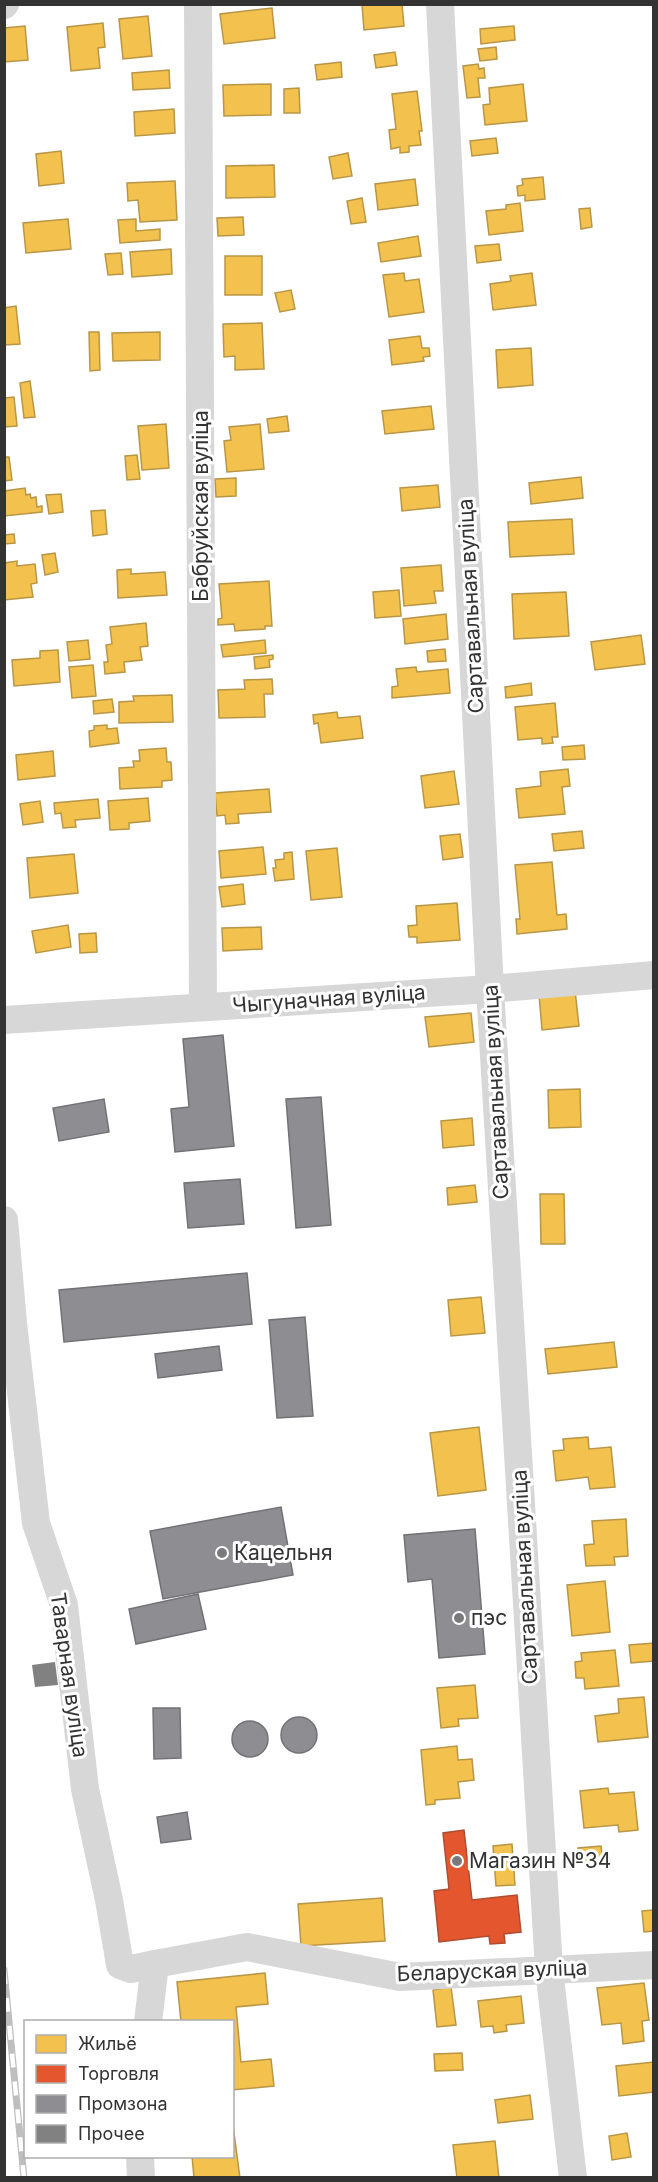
<svg xmlns="http://www.w3.org/2000/svg" width="658" height="2182" viewBox="0 0 658 2182" font-family="Inter,sans-serif">
<style>
.homes{fill:#f2c14e;stroke:#b99646;stroke-width:1.5}
.shops{fill:#e4572e;stroke:#af4c30;stroke-width:1.5}
.industry{fill:#8d8d92;stroke:#727276;stroke-width:1.5}
.building{fill:#818181}
.lines{fill:none;stroke-linecap:round;stroke-linejoin:round}
.street{stroke:#d7d7d7;stroke-width:28}
.rail-casing{stroke:#bebebe;stroke-width:7}
.rail{stroke:#fff;stroke-width:4.5;stroke-dasharray:14;stroke-linecap:butt}
.poi-dot{fill:#7a7a7a;stroke:#fff;stroke-width:2}
.labels{text-anchor:middle;stroke-width:6;stroke-linejoin:round;paint-order:stroke}
.street-label{font-size:21px;fill:#333;stroke:#fff}
.poi-label{font-size:21px;fill:#333;stroke:#fff;text-anchor:start}
</style>
<rect width="100%" height="100%" fill="#fff"/>
<g class="homes">
<polygon points="362,4 402,4 404,26 364,30"/>
<polygon points="272,8 275,38 224,44 220,14"/>
<polygon points="148,16 152,56 123,59 119,19"/>
<polygon points="103,23 105,47 98,48 100,68 71,71 67,27"/>
<polygon points="25,26 28,60 4,62 4,28"/>
<polygon points="514,26 515,40 481,44 480,29"/>
<polygon points="496,47 497,59 480,61 478,49"/>
<polygon points="395,52 397,65 376,68 374,55"/>
<polygon points="341,62 342,77 317,80 315,65"/>
<polygon points="478,64 479,69 484,68 485,78 478,78 480,97 467,98 463,66"/>
<polygon points="169,70 170,88 133,90 132,73"/>
<polygon points="271,84 271,115 224,116 223,85"/>
<polygon points="523,84 527,121 485,125 483,105 490,104 489,88"/>
<polygon points="299,88 300,113 284,113 284,89"/>
<polygon points="417,91 422,131 419,131 421,145 409,146 409,152 400,153 400,147 391,149 389,130 396,129 392,94"/>
<polygon points="174,109 175,133 135,136 134,112"/>
<polygon points="496,138 498,153 472,156 470,141"/>
<polygon points="61,151 64,183 39,186 36,154"/>
<polygon points="348,153 352,176 333,179 329,157"/>
<polygon points="274,165 275,197 226,198 226,166"/>
<polygon points="543,177 545,199 525,201 525,195 518,196 517,186 523,185 522,179"/>
<polygon points="415,179 418,205 378,210 375,184"/>
<polygon points="175,181 177,220 140,222 138,200 128,201 127,183"/>
<polygon points="362,198 366,222 351,224 347,201"/>
<polygon points="520,203 523,231 489,235 486,211 506,209 506,205"/>
<polygon points="590,208 592,227 581,229 579,209"/>
<polygon points="243,217 244,235 218,236 217,218"/>
<polygon points="68,219 71,249 26,253 23,223"/>
<polygon points="136,219 136,231 160,229 160,240 120,243 118,220"/>
<polygon points="418,236 421,256 381,262 378,243"/>
<polygon points="499,244 501,260 477,263 475,246"/>
<polygon points="171,249 172,274 132,277 130,252"/>
<polygon points="121,253 123,274 108,275 105,254"/>
<rect x="225" y="256" width="37" height="39"/>
<polygon points="404,273 405,281 419,279 424,312 389,317 383,275"/>
<polygon points="532,273 536,305 493,310 490,284 511,281 510,276"/>
<polygon points="291,290 295,309 280,312 275,293"/>
<polygon points="16,306 20,344 5,345 4,308"/>
<polygon points="262,323 264,369 235,370 235,356 224,357 223,324"/>
<polygon points="89,332 99,332 100,370 90,371"/>
<polygon points="160,332 160,360 113,361 112,333"/>
<polygon points="420,336 422,348 429,348 430,356 423,357 424,361 392,365 389,340"/>
<polygon points="531,348 533,385 498,388 496,350"/>
<polygon points="30,381 35,417 24,418 20,383"/>
<polygon points="14,397 17,426 4,427 4,398"/>
<polygon points="431,406 434,429 385,434 382,411"/>
<polygon points="287,416 289,431 269,433 267,419"/>
<polygon points="166,424 169,468 142,470 138,426"/>
<polygon points="260,424 264,469 227,472 224,441 231,440 229,427"/>
<polygon points="137,455 140,479 127,480 125,456"/>
<polygon points="4,457 9,457 12,480 4,481"/>
<polygon points="581,477 583,498 531,504 529,483"/>
<polygon points="236,478 236,496 216,497 215,479"/>
<polygon points="438,485 440,507 402,511 400,488"/>
<polygon points="25,488 26,495 30,494 31,498 36,497 37,507 42,506 42,512 4,516 4,491"/>
<polygon points="61,494 63,512 49,514 46,495"/>
<polygon points="105,510 107,534 93,536 91,511"/>
<polygon points="572,519 574,554 510,557 508,522"/>
<polygon points="14,534 15,543 4,544 4,535"/>
<polygon points="55,553 58,572 45,575 42,555"/>
<polygon points="17,561 17,566 35,564 37,583 31,584 33,597 4,600 4,563"/>
<polygon points="441,565 443,591 434,591 436,603 404,606 401,568"/>
<polygon points="131,569 131,574 165,572 167,595 118,598 117,570"/>
<polygon points="269,581 272,626 265,626 265,629 235,631 234,624 218,625 218,619 222,618 219,584"/>
<polygon points="399,590 401,616 375,618 373,592"/>
<polygon points="566,592 569,636 514,639 512,594"/>
<polygon points="446,614 448,639 405,644 403,619"/>
<polygon points="146,623 148,646 140,647 142,660 124,662 125,672 105,674 104,662 108,662 106,645 112,644 110,627"/>
<polygon points="641,635 645,664 595,670 591,642"/>
<polygon points="88,640 90,659 69,661 67,642"/>
<polygon points="265,640 266,653 223,657 221,645"/>
<polygon points="445,649 446,661 428,662 427,651"/>
<polygon points="58,650 60,682 14,686 12,660 40,658 40,651"/>
<polygon points="273,655 273,659 269,660 270,667 255,669 254,657"/>
<polygon points="93,665 96,696 72,698 69,667"/>
<polygon points="416,667 417,672 448,669 450,693 392,698 392,687 398,686 396,669"/>
<polygon points="272,679 273,694 264,694 265,717 219,718 218,690 245,689 244,680"/>
<polygon points="531,683 532,695 506,698 505,687"/>
<polygon points="172,695 173,722 119,723 119,702 134,701 133,696"/>
<polygon points="112,699 114,712 94,714 93,701"/>
<polygon points="555,703 558,737 552,737 553,743 542,744 542,738 518,740 515,707"/>
<polygon points="337,712 338,718 360,716 363,738 321,743 318,723 314,724 313,715"/>
<polygon points="107,725 107,729 117,728 119,743 90,747 89,731 94,730 94,726"/>
<polygon points="584,745 585,759 563,760 562,747"/>
<polygon points="166,748 167,762 171,762 172,780 162,781 162,787 120,789 119,768 134,767 133,761 140,761 139,750"/>
<polygon points="53,751 55,776 18,780 16,755"/>
<polygon points="568,769 570,786 562,787 565,814 519,818 516,789 541,786 540,772"/>
<polygon points="454,771 459,804 425,808 421,776"/>
<polygon points="269,789 271,812 238,814 239,823 226,824 225,815 217,816 215,793"/>
<polygon points="148,798 150,821 129,823 129,829 110,830 108,801"/>
<polygon points="98,799 100,818 75,820 76,827 63,828 61,813 55,814 54,803"/>
<polygon points="40,801 43,822 23,825 20,804"/>
<polygon points="582,831 584,848 554,851 552,834"/>
<polygon points="460,834 463,857 443,860 440,836"/>
<polygon points="263,847 266,874 221,878 219,851"/>
<polygon points="337,848 342,897 311,900 306,851"/>
<polygon points="292,852 294,879 275,881 273,868 276,868 275,860 284,859 284,853"/>
<polygon points="74,854 78,893 30,898 27,858"/>
<polygon points="552,862 557,915 566,914 567,929 517,934 516,919 520,919 515,865"/>
<polygon points="243,884 245,904 222,907 219,887"/>
<polygon points="457,903 460,940 417,943 417,937 409,937 408,926 417,925 416,906"/>
<polygon points="68,925 71,947 36,953 32,931"/>
<polygon points="261,927 262,949 223,951 222,928"/>
<polygon points="96,933 97,952 80,953 79,934"/>
<polygon points="575,990 579,1026 542,1030 539,994"/>
<polygon points="471,1013 474,1042 429,1047 425,1017"/>
<polygon points="580,1089 581,1127 549,1128 548,1090"/>
<polygon points="472,1118 474,1145 443,1148 441,1121"/>
<polygon points="475,1185 477,1202 448,1205 447,1188"/>
<polygon points="540,1194 564,1194 565,1244 541,1244"/>
<polygon points="481,1297 485,1333 451,1336 448,1300"/>
<polygon points="614,1342 617,1367 548,1374 545,1349"/>
<polygon points="479,1427 486,1490 438,1496 430,1433"/>
<polygon points="588,1437 589,1449 611,1447 615,1487 590,1489 588,1477 556,1481 553,1451 564,1450 563,1439"/>
<polygon points="626,1519 628,1556 614,1557 615,1565 586,1566 584,1545 594,1544 592,1521"/>
<polygon points="605,1581 610,1632 572,1636 567,1585"/>
<polygon points="654,1643 654,1661 631,1663 629,1645"/>
<polygon points="615,1650 619,1686 585,1689 584,1678 576,1678 575,1662 582,1661 581,1653"/>
<polygon points="475,1685 478,1718 458,1719 459,1726 441,1728 437,1688"/>
<polygon points="644,1697 648,1737 598,1742 595,1716 619,1713 618,1699"/>
<polygon points="457,1746 458,1760 472,1759 474,1780 458,1782 460,1798 435,1800 435,1804 426,1805 421,1750"/>
<polygon points="608,1788 609,1794 634,1792 638,1830 619,1832 618,1825 584,1828 580,1791"/>
<polygon points="512,1844 515,1885 496,1886 493,1846"/>
<polygon points="601,1846 603,1863 579,1865 578,1848"/>
<polygon points="382,1898 385,1941 301,1946 298,1904"/>
<polygon points="654,1910 654,1931 644,1932 642,1911"/>
<polygon points="265,1973 268,2004 236,2007 241,2062 271,2059 274,2086 232,2090 232,2022 181,2022 177,1982"/>
<polygon points="644,1983 649,2020 642,2021 644,2041 623,2044 621,2023 602,2025 597,1988"/>
<polygon points="451,1987 456,2025 437,2027 433,1990"/>
<polygon points="521,1996 524,2023 506,2025 507,2031 494,2033 493,2026 481,2027 478,2001"/>
<polygon points="462,2053 463,2070 435,2071 434,2054"/>
<polygon points="654,2062 654,2092 619,2096 616,2066"/>
<polygon points="530,2095 533,2119 498,2123 495,2100"/>
<polygon points="232,2118 240,2178 194,2178 192,2156 232,2156"/>
<polygon points="627,2133 631,2157 612,2160 609,2136"/>
<polygon points="495,2141 499,2178 457,2178 453,2145"/>
</g>
<polygon class="shops" points="464,1830 472,1900 517,1895 521,1932 504,1934 505,1943 490,1944 489,1936 439,1942 434,1891 449,1889 443,1833"/>
<g class="industry">
<polygon points="223,1035 234,1146 175,1152 171,1109 189,1107 183,1039"/>
<polygon points="321,1097 331,1225 296,1228 286,1099"/>
<polygon points="104,1099 109,1132 59,1141 53,1108"/>
<polygon points="240,1179 244,1224 188,1228 184,1183"/>
<polygon points="247,1273 252,1324 64,1342 59,1290"/>
<polygon points="305,1317 313,1416 277,1418 269,1320"/>
<polygon points="219,1346 222,1370 158,1378 155,1354"/>
<polygon points="281,1507 293,1575 163,1599 150,1531"/>
<polygon points="475,1529 485,1654 439,1658 432,1579 408,1582 404,1535"/>
<polygon points="198,1594 206,1629 136,1644 129,1609"/>
<polygon points="153,1708 180,1708 181,1758 154,1759"/>
<circle cx="299" cy="1735" r="18"/>
<circle cx="250" cy="1739" r="18"/>
<polygon points="187,1812 191,1839 161,1843 157,1817"/>
</g>
<polygon class="building" points="55,1662 58,1685 35,1687 32,1665"/>
<g class="lines">
<g class="street">
<polyline points="198,4 203,1007"/>
<polyline points="440,4 490,989 549,1969 573,2178"/>
<polyline points="4,5 5,4"/>
<polyline points="4,1020 490,989 654,975"/>
<polyline points="4,1220 13,1323 36,1523 64,1605 85,1789 109,1900 120,1965 131,1969 155,1964 148,2022"/>
<polyline points="155,1964 247,1947 400,1977 654,1965"/>
<polyline points="140,2156 141,2178"/>
</g>
<defs>
<polyline id="rail" points="4,1970 24,2178"/>
</defs>
<use href="#rail" class="rail-casing"/>
<use href="#rail" class="rail"/>
</g>
<g class="poi-dot">
<circle cx="222" cy="1553" r="6"/>
<circle cx="459" cy="1618" r="6"/>
<circle cx="457" cy="1861" r="6"/>
</g>
<g class="labels">
<g class="street-label">
<text transform="translate(201 506) rotate(-90)" y="7">Бабруйская вуліца</text>
<text transform="translate(471 606) rotate(-93)" y="7">Сартавальная вуліца</text>
<text transform="translate(329 999) rotate(-4)" y="7">Чыгуначная вуліца</text>
<text transform="translate(496 1092) rotate(-93)" y="7">Сартавальная вуліца</text>
<text transform="translate(525 1577) rotate(-93)" y="7">Сартавальная вуліца</text>
<text transform="translate(69 1675) rotate(82)" y="7">Таварная вуліца</text>
<text transform="translate(492 1971) rotate(-2)" y="7">Беларуская вуліца</text>
</g>
<g class="poi-label">
<text x="234" y="1560">Кацельня</text>
<text x="471" y="1625">пэс</text>
<text x="469" y="1868">Магазин №34</text>
</g>
</g>
<rect width="658" height="2182" fill="none" stroke="#333333" stroke-width="12"/>
<rect x="24" y="2020" width="210" height="138" fill="#ffffff" stroke="#adadad" stroke-width="1.5"/>
<rect x="36" y="2035" width="30" height="18" fill="#f2c14e" stroke="#adadad" stroke-width="1.5"/>
<text x="78" y="2050" font-size="18" fill="#333333">Жильё</text>
<rect x="36" y="2065" width="30" height="18" fill="#e4572e" stroke="#adadad" stroke-width="1.5"/>
<text x="78" y="2080" font-size="18" fill="#333333">Торговля</text>
<rect x="36" y="2095" width="30" height="18" fill="#8d8d92" stroke="#adadad" stroke-width="1.5"/>
<text x="78" y="2110" font-size="18" fill="#333333">Промзона</text>
<rect x="36" y="2125" width="30" height="18" fill="#818181" stroke="#adadad" stroke-width="1.5"/>
<text x="78" y="2140" font-size="18" fill="#333333">Прочее</text>
</svg>
